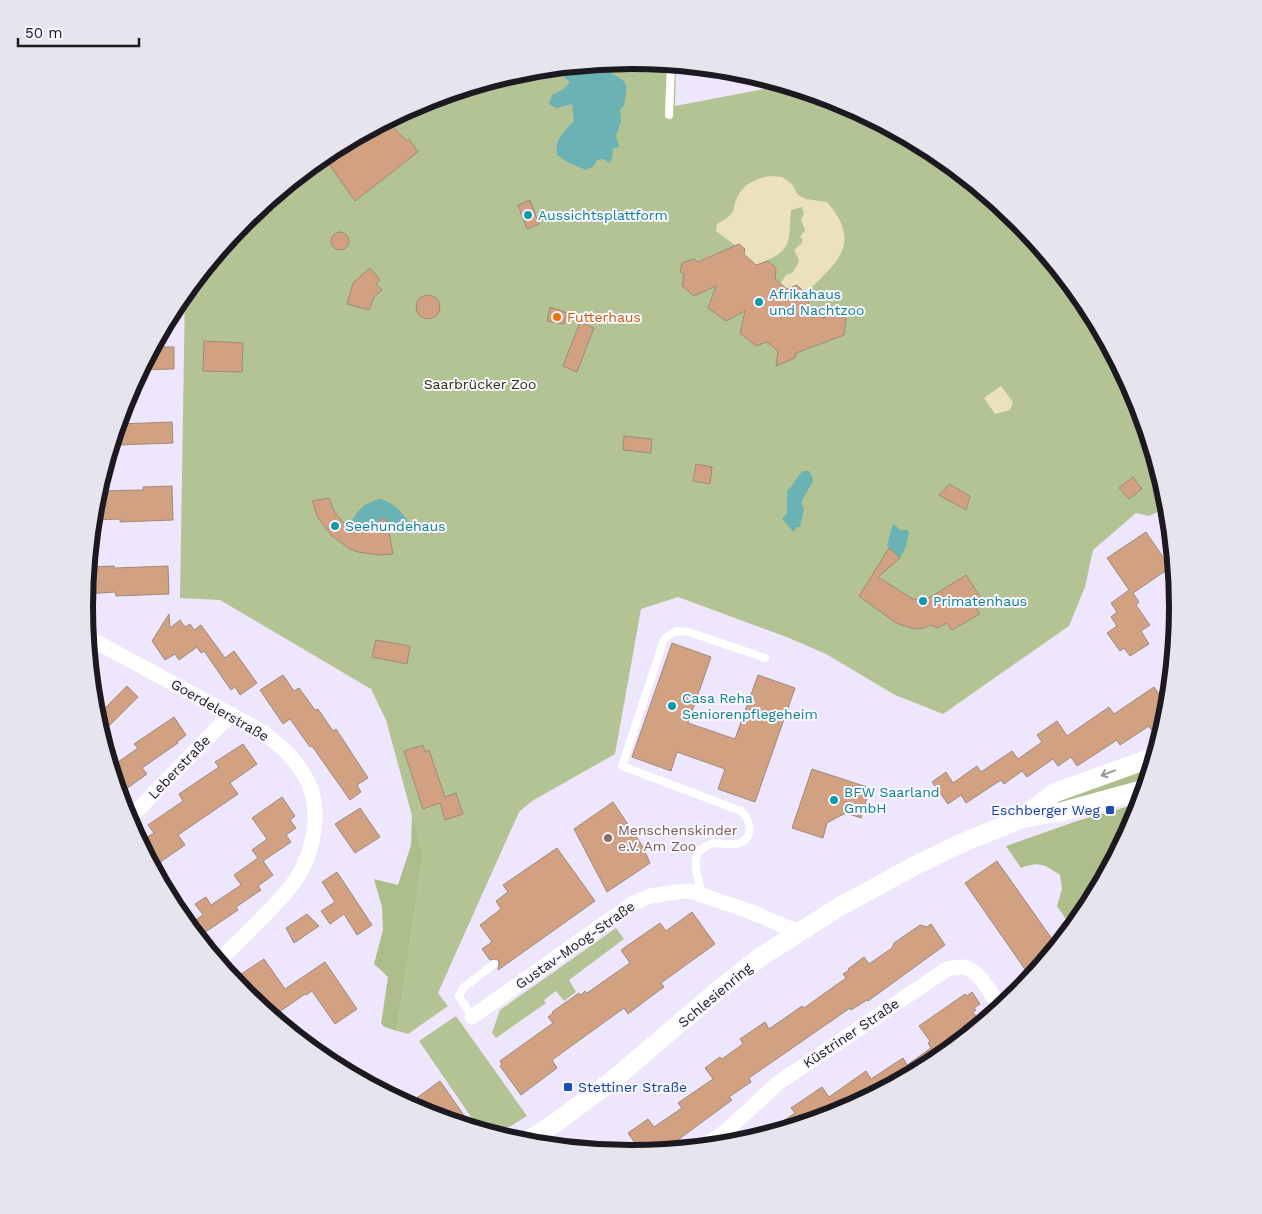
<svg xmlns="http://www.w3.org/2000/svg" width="1262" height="1214" viewBox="0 0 1262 1214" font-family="'Work Sans',sans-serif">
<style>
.green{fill:#b3c394}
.forest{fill:#adbe8b}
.sand{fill:#ebe1bc}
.water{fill:#6bb2b5}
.building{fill:#d1a182;stroke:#9e8a7d}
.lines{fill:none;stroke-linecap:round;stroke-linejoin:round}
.service{stroke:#fff;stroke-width:8}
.minor{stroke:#fff;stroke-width:15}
.tertiary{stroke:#fff;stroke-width:19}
.oneway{stroke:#99989b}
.culture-dot{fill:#0f9aa8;stroke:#f9f6ff;stroke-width:2}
.food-dot{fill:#e8710a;stroke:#f9f6ff;stroke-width:2}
.transit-dot{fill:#1a4fb4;stroke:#f9f6ff;stroke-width:2}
.education-dot{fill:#8d6e63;stroke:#f9f6ff;stroke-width:2}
.labels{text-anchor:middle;stroke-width:4;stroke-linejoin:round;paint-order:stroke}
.culture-label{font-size:14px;fill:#0d838f;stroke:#f9f6ff;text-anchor:start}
.food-label{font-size:14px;fill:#c56008;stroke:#f9f6ff;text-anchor:start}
.park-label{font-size:14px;fill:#29330d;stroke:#f9f6ff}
.street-label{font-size:14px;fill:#1c1921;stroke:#f9f6ff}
.transit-label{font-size:14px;fill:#164399;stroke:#f9f6ff;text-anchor:end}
.education-label{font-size:14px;fill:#785e54;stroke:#f9f6ff;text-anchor:start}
.rim{fill:none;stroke:#1c1921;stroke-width:6}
</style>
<rect width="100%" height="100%" fill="#eee6fc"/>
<g class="green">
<polygon points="631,60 676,64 675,106 785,85 841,102 935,152 1018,220 1086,303 1136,398 1168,507 1149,516 1136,513 1093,550 1085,587 1069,626 943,714 895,695 826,654 789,638 678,597 641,609 615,754 532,801 519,812 438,993 448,1006 408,1034 397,1031 423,856 386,720 371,689 220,600 180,598 185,292 244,220 327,152 422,102 525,70"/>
<polygon points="616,928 624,939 569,980 576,992 564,1001 556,991 544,1000 546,1003 496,1038 492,1033 500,1010"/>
<polygon points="456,1016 527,1116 511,1126 492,1134 480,1130 419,1041"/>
</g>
<g class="forest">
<polygon points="1151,766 1147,780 1058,804 1057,800"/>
<path d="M1140,803l-4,14 -50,94 -14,17 -15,-22 5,-17 -2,-14c-16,-11 -21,-14 -39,-7l-15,-22 71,-25z"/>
<polygon points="412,814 423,856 397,1031 385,1027 381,1024 388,977 374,964 383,930 382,907 374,879 398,885 411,845"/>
</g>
<g class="sand">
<path d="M772,176l10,1 10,7 6,11 8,4 21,3c36,42 10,60 -21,91l-9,-8 -10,4 -7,-5 6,-9 6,-2 6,-9 1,-4 -5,-10 7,-6 2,-4 -3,-3 5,-7 -4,-10 3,-6 -2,-7 -11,3c-3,37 2,40 -35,55l-12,-11 1,-5 -6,-4 -3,1 -20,-15 1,-7c5,-3 13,-7 16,-13 1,-2 1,-5 2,-8 6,-18 19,-25 37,-27z"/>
<polygon points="1001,386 1013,402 1010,410 995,414 984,398"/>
</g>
<g class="water">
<path d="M587,65c10,3 35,9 39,20 1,6 -1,15 -2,21l-4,3 1,12 -5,15 3,11 -6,1 -1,11 -3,4 -5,-4 -7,1 -3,6 -8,4 -17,-7 -12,-8c-3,-16 7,-23 17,-34l-2,-17 -16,4 -7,-4 3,-9 12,-6 6,-7 -12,-10 11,-6z"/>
<path d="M803,471h6l4,8 -1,4 -11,19 3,7 -4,18h-4l-2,5 -12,-13 5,-6v-22c7,-6 9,-14 16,-20z"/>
<path d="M379,499c14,3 21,11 29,22l-16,8 -15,-5 -9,6h-8l-2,3 -9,-7c8,-15 13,-22 30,-27z"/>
<polygon points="893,523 900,530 907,530 909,533 906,546 900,558 887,546"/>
</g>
<g class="building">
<polygon points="386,120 407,141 409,139 418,152 355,201 329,164 363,133"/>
<polygon points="530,200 539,224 527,229 518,205"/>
<circle cx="340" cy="241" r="9"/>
<polygon points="739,244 745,249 744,254 756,265 768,261 776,268 775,279 787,289 797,285 809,297 808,307 823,318 838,313 846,319 844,335 796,353 795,358 776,366 778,351 767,342 756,346 740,333 745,311 726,321 708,308 716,286 694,296 682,286 684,274 680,272 682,263 694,259 698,262"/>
<polygon points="370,268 380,280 376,284 382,290 374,297 369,310 347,304 353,283"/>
<circle cx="428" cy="307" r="12"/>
<polygon points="550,307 567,313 564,324 547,321"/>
<polygon points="580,322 594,328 577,372 563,366"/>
<polygon points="204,341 243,343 242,372 203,371"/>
<polygon points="154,344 164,344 164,347 174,347 174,369 140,370"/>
<polygon points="172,422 173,443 117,445 117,441 112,441 118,424"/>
<polygon points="624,436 652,439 651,453 623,450"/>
<polygon points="696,464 712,467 710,484 693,481"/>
<polygon points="1133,477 1142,489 1129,499 1119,488"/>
<polygon points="949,484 970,496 966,510 939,495"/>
<polygon points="172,486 173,520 120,522 120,519 93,520 95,500 97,491 143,490 143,487"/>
<polygon points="329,498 334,511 346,526 354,530 368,530 385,517 388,532 389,531 393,554 379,555 358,552 350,549 332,536 318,518 312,501"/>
<polygon points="1146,532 1163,557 1172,551 1174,565 1133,593 1139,602 1136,605 1150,625 1141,631 1149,644 1130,656 1124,648 1120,651 1107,633 1117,626 1111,617 1117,612 1111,603 1129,590 1107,558"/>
<polygon points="889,548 900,558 878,577 913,599 927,599 966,575 984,603 976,607 980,614 952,630 947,623 938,628 930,625 924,628 914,629 896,623 859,596"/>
<polygon points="114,566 115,568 168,566 169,594 116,596 115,592 85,594 88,567"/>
<polygon points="169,614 170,628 180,620 185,627 190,624 194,630 201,625 225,658 234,651 257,683 240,695 235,687 231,690 204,651 201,653 197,647 179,660 175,654 165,660 152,641"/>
<polygon points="376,640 410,646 407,664 372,657"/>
<polygon points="672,643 711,657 688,723 735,739 758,675 795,688 755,802 718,789 725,769 677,752 671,771 632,757"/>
<polygon points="283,675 294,691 299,688 315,710 318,709 333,731 336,729 368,778 357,785 361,792 350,800 312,746 310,747 290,719 283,724 260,690"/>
<polygon points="127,686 138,697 101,734 96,717"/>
<polygon points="1154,687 1168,707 1165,723 1153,732 1149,726 1120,745 1117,740 1077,766 1071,757 1058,766 1053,759 1027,777 1022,771 1004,784 1001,780 966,803 961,795 948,804 932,782 946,772 953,783 977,766 981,772 1012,751 1018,759 1042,742 1037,735 1057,721 1067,736 1109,707 1114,714"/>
<polygon points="174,717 186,735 177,742 178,743 142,768 147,774 119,794 111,767 138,748 134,744"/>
<polygon points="243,744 257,764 230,783 238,794 178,835 185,845 159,863 153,853 147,857 139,842 154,833 148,825 183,801 179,794 219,767 215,762"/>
<polygon points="423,745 425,752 429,750 445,797 456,793 463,814 445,820 440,803 423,809 404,751"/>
<polygon points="812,769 870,788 861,818 846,813 836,818 827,823 823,838 792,828"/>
<polygon points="282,797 295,816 290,820 296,828 286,835 291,842 263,861 273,875 258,886 261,890 236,907 238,910 198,937 188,925 203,915 195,904 206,897 211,905 241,885 234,875 258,858 252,850 267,839 252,818"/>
<polygon points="613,802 643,847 650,863 607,892 574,829"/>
<polygon points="360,808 380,837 355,853 335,824"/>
<polygon points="557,848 595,901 498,970 499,961 496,959 490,960 482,949 492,942 480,925 501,909 496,901 508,892 503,885"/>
<polygon points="997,861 1057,946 1031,978 965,883"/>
<polygon points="337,872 372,925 357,935 344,914 330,924 321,911 335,902 322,882"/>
<polygon points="692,912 715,944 661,983 664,987 653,995 628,1014 624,1008 552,1060 557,1068 521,1095 500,1066 502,1064 500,1061 553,1023 548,1017 553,1013 552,1012 579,993 581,995 585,991 587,993 630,963 621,950 660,923 666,931"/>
<polygon points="307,914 319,926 294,943 286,928"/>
<polygon points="931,924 945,945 868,1001 867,1000 851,1010 850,1008 749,1078 751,1082 729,1097 732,1100 663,1151 642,1153 628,1133 648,1119 654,1127 682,1108 678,1103 713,1079 705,1068 720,1057 722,1059 743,1044 740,1039 765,1022 769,1029 802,1006 804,1008 846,978 843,974 849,970 848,969 864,957 869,964 892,948 894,943 920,925 927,927"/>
<polygon points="264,959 285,989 325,962 357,1009 335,1024 312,991 306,995 305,994 272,1017 241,974"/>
<polygon points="972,992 980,1004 974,1008 976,1010 973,1012 981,1024 935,1062 840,1112 768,1134 767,1132 795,1113 791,1108 822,1087 829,1097 866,1071 871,1079 903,1058 907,1065 931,1048 928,1043 930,1041 919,1026 965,994 967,996"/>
<polygon points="440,1081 472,1127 421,1112 407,1105"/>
</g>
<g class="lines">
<g class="service">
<polyline points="669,115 671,64"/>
<path d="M702,895c-2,-12 -10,-30 -4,-42 3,-4 11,-9 16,-10 6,0 13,2 19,1 21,-1 20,-22 8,-33l-119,-45 42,-127 12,-8 13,1 76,26"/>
<polyline points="472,1017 459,996 463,988 494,964"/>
</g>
<g class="minor">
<polyline points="1173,604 1177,601"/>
<path d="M87,637l176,95c15,12 30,24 40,41 23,36 10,87 -15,117 -22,26 -47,48 -70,72"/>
<polyline points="128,820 231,714"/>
<polyline points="472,1017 615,916 634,903 650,896 676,892 690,891 749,911 798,932"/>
<path d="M702,1147l23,-15 53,-49 169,-114c5,-1 11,-2 16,-2 17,2 29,29 37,41"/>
</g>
<g class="tertiary">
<polyline points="1025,818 1061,812 1145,789"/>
<polyline points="524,1143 554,1124 612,1081 722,987 762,956 839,907 918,864 962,843 1021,819 1054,793 1154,757"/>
</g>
</g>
<defs><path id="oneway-shaft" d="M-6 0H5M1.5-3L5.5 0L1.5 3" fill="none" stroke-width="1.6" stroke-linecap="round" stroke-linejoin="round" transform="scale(1.25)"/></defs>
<use class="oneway" href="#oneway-shaft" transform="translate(1108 773) rotate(159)"/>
<g class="culture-dot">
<circle cx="528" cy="215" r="5"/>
<circle cx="759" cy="302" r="5"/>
<circle cx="335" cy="526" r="5"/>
<circle cx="923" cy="601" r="5"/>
<circle cx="672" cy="706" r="5"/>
<circle cx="834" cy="800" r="5"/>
</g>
<circle class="food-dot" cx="557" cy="317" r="5"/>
<g class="transit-dot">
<rect x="1105" y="805" width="10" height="10" rx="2.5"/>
<rect x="563" y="1082" width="10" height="10" rx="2.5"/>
</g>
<circle class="education-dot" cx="608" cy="838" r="5"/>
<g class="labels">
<g class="culture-label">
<text x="538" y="220">Aussichtsplattform</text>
<text x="769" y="299">Afrikahaus<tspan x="769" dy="16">und Nachtzoo</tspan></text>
<text x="345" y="531">Seehundehaus</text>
<text x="933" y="606">Primatenhaus</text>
<text x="682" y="703">Casa Reha<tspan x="682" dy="16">Seniorenpflegeheim</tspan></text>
<text x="844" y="797">BFW Saarland<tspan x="844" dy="16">GmbH</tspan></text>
</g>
<g class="food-label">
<text x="567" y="322">Futterhaus</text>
</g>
<g class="park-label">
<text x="480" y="389">Saarbrücker Zoo</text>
</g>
<g class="street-label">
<text transform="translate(220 710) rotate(30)" y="5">Goerdelerstraße</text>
<text transform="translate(179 767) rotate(-46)" y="5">Leberstraße</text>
<text transform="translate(575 945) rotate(-35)" y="5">Gustav-Moog-Straße</text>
<text transform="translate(715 995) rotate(-40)" y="5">Schlesienring</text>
<text transform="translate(851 1033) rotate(-34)" y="5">Küstriner Straße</text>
</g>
<g class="transit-label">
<text x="1100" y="815">Eschberger Weg</text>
<text x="578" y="1092" text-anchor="start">Stettiner Straße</text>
</g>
<g class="education-label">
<text x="618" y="835">Menschenskinder<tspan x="618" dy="16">e.V. Am Zoo</tspan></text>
</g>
</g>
<path d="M0 0H1262V1214H0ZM93 607a538 538 0 1 1 1076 0a538 538 0 1 1-1076 0Z" fill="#e7e4ed" fill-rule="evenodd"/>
<path class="rim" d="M93 607a538 538 0 1 1 1076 0a538 538 0 1 1-1076 0Z"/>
<path d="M18 38v8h121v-8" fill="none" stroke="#1c1921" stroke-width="2.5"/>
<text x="25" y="38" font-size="15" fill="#1c1921" stroke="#f9f6ff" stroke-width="4" paint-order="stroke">50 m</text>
</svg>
